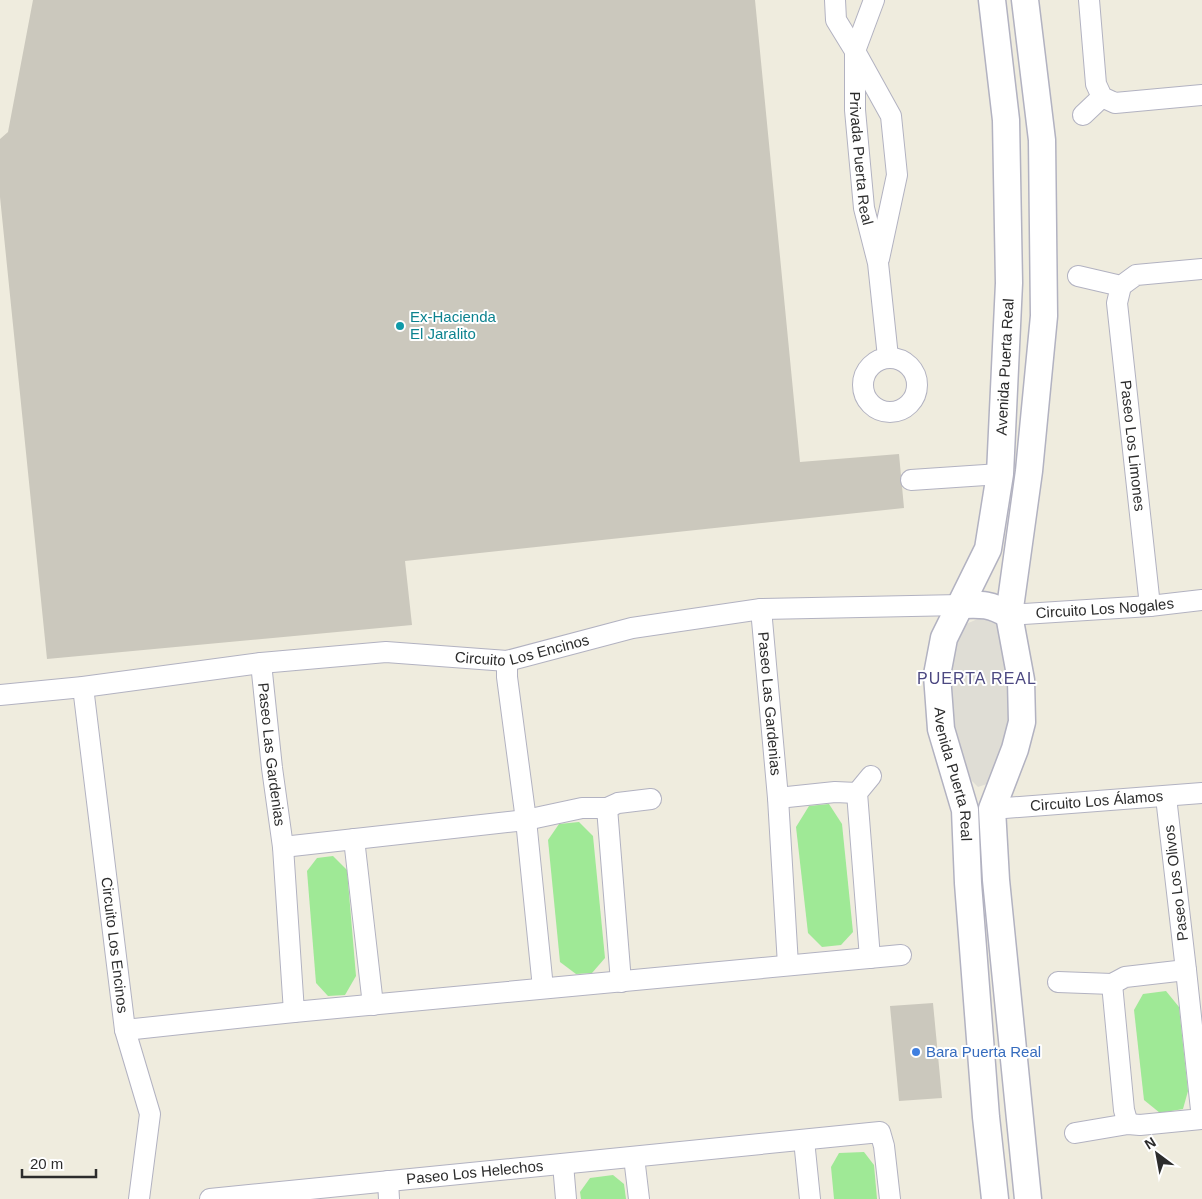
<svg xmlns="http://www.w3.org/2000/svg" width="1202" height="1199" viewBox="0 0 1202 1199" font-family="Arial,sans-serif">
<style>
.green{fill:#9fe996}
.plaza{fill:#dfddd5}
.building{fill:#cbc8bd}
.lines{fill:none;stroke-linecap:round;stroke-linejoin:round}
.minor-casing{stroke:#b2b2c1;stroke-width:22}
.tertiary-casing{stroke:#b2b2c1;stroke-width:29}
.minor{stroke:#fff;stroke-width:20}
.tertiary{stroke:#fff;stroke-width:26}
.culture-dot{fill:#0f9aa8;stroke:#fff;stroke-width:2}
.shop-dot{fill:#3f7fe0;stroke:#fff;stroke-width:2}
.labels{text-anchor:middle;stroke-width:4;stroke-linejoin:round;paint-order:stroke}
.street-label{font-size:15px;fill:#2c2c2c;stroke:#fff}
.culture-label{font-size:15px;fill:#0d838f;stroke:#fff;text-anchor:start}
.shop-label{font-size:15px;fill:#366cbe;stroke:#fff;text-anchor:start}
.neighbourhood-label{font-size:16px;letter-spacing:1px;fill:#4c4881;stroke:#fff}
</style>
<rect width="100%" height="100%" fill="#efecde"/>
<g class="green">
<polygon points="829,804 842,824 853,932 841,945 822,947 808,933 796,827 809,806"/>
<polygon points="579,822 593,836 605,958 592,973 576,974 560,962 548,840 559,824"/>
<polygon points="333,856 347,870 356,976 345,995 328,996 316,983 307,871 317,858"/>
<polygon points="1166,991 1179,1007 1188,1091 1183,1109 1160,1113 1144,1100 1134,1010 1143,994"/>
<polygon points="864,1152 874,1165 877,1199 834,1199 831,1167 839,1153"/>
<polygon points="613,1175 624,1184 626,1199 581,1199 580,1192 590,1178"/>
</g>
<polygon class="plaza" points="980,618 988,619 995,623 1000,629 1013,695 1004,748 987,784 978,787 970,779 962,766 955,744 949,676 956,639 961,629 966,624"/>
<g class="building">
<polygon points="33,0 755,0 800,462 899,454 904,508 405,561 412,625 47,659 0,197 0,139 8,132"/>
<polygon points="933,1003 942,1098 899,1101 890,1006"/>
</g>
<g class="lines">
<defs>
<g id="minor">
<path id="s1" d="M835,0l1,20 19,31v59l9,98 14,55 10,94"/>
<polyline points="874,0 855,51 891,116 897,175 879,259"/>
<polyline points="1089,0 1096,84 1102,97 1115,103 1202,95"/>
<polyline points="1083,115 1102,97"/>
<polyline points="1078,276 1121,286 1136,275 1202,269"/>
<path id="s2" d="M1121,286l-4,17 33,303"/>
<circle cx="890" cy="385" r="27"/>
<polyline points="911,480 1000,474"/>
<path id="s3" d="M761,609l17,189 10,167"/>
<path id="s4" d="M1009,615l141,-9 52,-6"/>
<polyline points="507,661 507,677 526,820 543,988"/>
<path id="s5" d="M261,663l11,105 11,79 11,165"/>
<path id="s6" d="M83,687l42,343 25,84 -11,85"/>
<path id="s7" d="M0,695l83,-8 178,-24 125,-11 121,9 125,-33 129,-19 200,-4"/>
<polyline points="778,798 835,792 857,793"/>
<polyline points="607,808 621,982"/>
<path id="s8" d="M992,809l210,-16"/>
<polyline points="354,839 373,1005"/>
<polyline points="283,847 526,820 582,808 607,808 618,803 651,799"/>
<polyline points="870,958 857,793 871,776"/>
<polyline points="1058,982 1112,984 1125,977 1186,970"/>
<polyline points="1112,984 1124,1110 1128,1124"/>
<polyline points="125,1030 294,1012 901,955"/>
<polyline points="1075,1133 1128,1124 1140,1125 1202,1119 1186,970 1166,797"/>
<polyline points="804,1140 810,1199"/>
<polyline points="634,1157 639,1199"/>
<polyline points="563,1164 566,1199"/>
<polyline points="388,1181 389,1199"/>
<path id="s9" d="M210,1199l670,-67 4,14 6,53"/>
</g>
<g id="tertiary">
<path id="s10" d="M992,0l14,120 3,163 -9,191 -12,75 -44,89 -7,37 4,54 24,81 3,73 18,234 9,82"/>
<polyline points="1025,0 1042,140 1044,316 1029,471 1009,615 1021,680 1022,722 1015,749 992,809 996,880 1028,1199"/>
<path d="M961,605c21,-1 30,-1 48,10"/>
</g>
</defs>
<use href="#minor" class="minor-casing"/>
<use href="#tertiary" class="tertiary-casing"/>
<use href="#minor" class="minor"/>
<use href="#tertiary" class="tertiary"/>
</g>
<circle class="culture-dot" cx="400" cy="326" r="5"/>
<circle class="shop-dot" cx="916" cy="1052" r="5"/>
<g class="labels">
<g class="street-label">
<text dy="5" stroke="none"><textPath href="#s1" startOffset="164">Privada Puerta Real</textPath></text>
<text transform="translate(1005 367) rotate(-87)" y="5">Avenida Puerta Real</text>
<text dy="5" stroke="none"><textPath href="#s2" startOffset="161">Paseo Los Limones</textPath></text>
<text dy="5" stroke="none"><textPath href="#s4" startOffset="96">Circuito Los Nogales</textPath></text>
<text dy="5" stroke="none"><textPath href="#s7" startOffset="526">Circuito Los Encinos</textPath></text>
<text dy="5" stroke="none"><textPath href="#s3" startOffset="95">Paseo Las Gardenias</textPath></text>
<text dy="5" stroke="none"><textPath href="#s5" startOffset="92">Paseo Las Gardenias</textPath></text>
<text dy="5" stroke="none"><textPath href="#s10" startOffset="789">Avenida Puerta Real</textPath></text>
<text dy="5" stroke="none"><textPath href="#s8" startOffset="105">Circuito Los Álamos</textPath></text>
<text transform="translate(1176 883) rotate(-97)" y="5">Paseo Los Olivos</text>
<text dy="5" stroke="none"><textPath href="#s6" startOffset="260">Circuito Los Encinos</textPath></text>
<text dy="5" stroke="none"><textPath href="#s9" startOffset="266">Paseo Los Helechos</textPath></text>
</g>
<g class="culture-label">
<text x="410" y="322">Ex-Hacienda<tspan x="410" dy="17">El Jaralito</tspan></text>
</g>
<g class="shop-label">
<text x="926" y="1057">Bara Puerta Real</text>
</g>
<g class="neighbourhood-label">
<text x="977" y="684">PUERTA REAL</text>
</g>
</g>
<g transform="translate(1157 1154) rotate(328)" stroke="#ffffff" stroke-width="4" paint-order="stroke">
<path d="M0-4L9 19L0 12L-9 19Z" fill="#2c2c2c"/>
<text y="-8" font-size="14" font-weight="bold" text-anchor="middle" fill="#2c2c2c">N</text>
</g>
<path d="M22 1169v8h74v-8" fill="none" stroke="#2c2c2c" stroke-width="2.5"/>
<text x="30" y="1169" font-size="15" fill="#2c2c2c" stroke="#ffffff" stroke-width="4" paint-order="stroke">20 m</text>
</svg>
